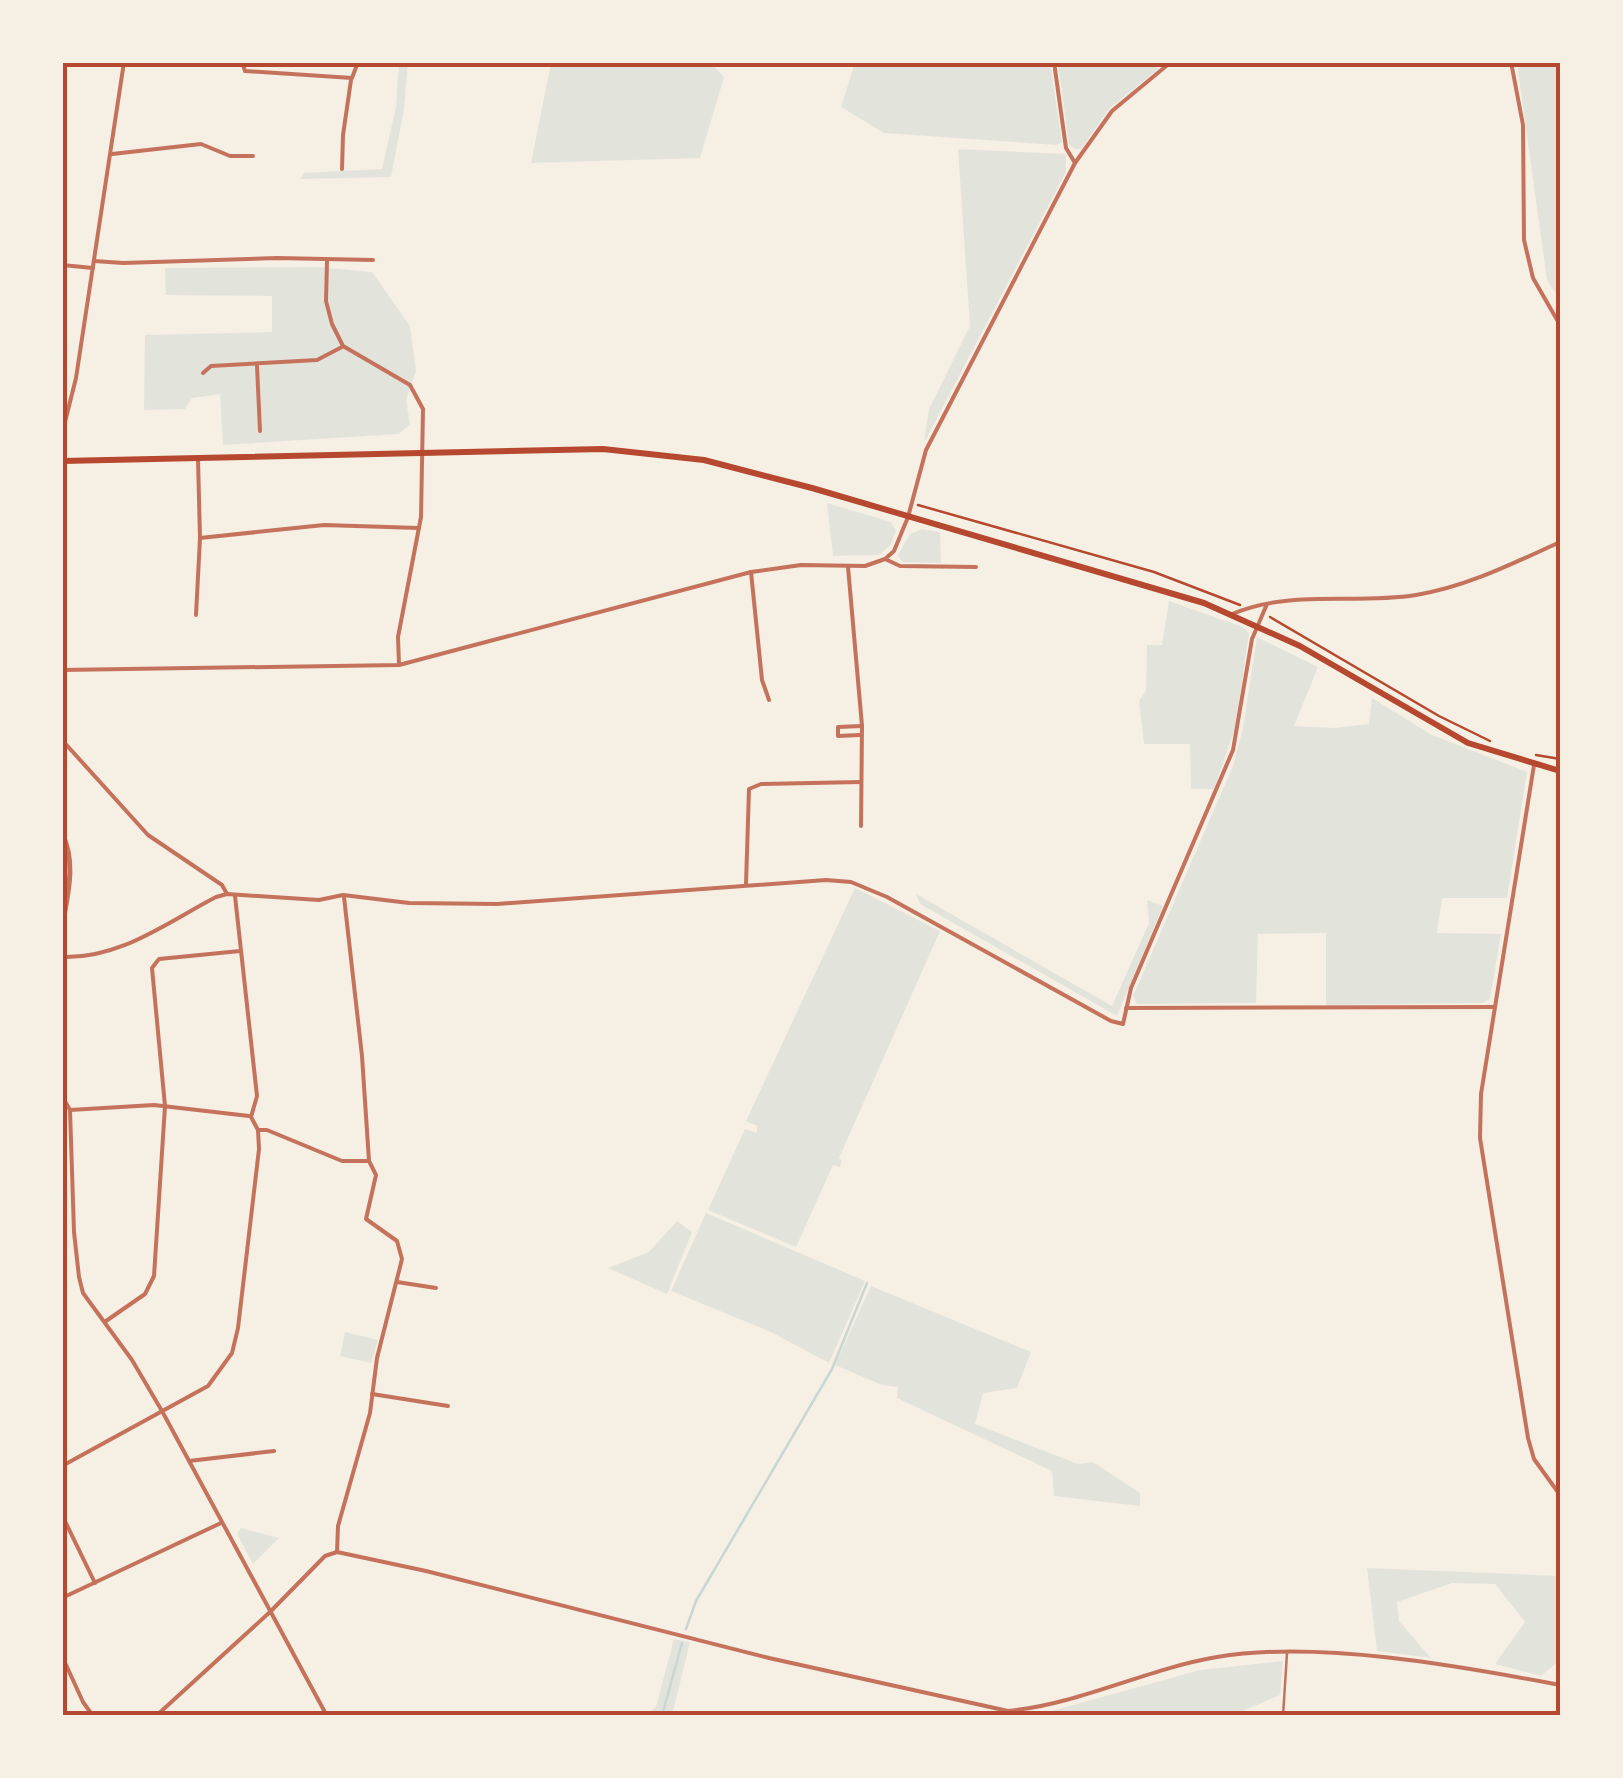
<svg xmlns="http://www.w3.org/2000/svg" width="1623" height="1778" viewBox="0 0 1623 1778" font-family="Quicksand,sans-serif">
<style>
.green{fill:#e2e4dc}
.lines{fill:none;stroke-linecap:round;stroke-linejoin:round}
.stream{stroke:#c9d6d2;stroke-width:2.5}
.path{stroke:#b5482f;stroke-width:2.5}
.service{stroke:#c5725c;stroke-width:2.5}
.minor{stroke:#c5725c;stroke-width:4}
.tertiary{stroke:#c5725c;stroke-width:5}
.secondary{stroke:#b5482f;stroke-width:6}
.neatline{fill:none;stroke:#b5482f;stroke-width:4}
</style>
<rect width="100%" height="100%" fill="#f6efe4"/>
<g class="green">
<polygon points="399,63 408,63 404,109 391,177 301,179 304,173 382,169 396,107"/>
<polygon points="551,63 711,63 724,77 700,158 531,163"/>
<polygon points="855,63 1050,63 1062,142 1057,145 884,133 841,107"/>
<polygon points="1058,63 1154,63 1158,69 1109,109 1081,149 1075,149 1069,145"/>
<polygon points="1517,63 1560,63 1560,300 1547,280"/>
<polygon points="958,149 1066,154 1066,172 924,443 929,409 970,326"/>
<polygon points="317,267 372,272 410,326 416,371 406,400 410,424 399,434 223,445 220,394 192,398 185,409 144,410 145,335 272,332 272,296 166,295 165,268"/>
<polygon points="827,503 891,522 896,531 891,544 879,555 833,556"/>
<polygon points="922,529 940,532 941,563 902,562 898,555 910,534"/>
<polygon points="1169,601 1243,627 1249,633 1235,728 1214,789 1191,789 1190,744 1144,744 1139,701 1146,691 1147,645 1162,645"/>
<polygon points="1257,637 1318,667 1294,726 1334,728 1369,724 1372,698 1432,735 1527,772 1507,898 1442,898 1437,933 1501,934 1490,999 1482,1003 1326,1005 1326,933 1258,934 1256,1003 1137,1004 1133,996 1233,766 1243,728"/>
<polygon points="855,888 940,931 839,1158 842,1160 840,1167 833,1165 796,1247 708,1210 745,1129 757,1133 757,1126 746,1121"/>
<polygon points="916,894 1112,1006 1149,923 1147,900 1163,906 1117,1016 920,904"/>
<polygon points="706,1213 865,1281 829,1363 769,1331 671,1291"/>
<polygon points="677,1221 692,1232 667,1294 608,1268 649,1252"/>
<polygon points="871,1286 1031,1352 1017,1388 983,1393 975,1424 1078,1464 1093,1462 1140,1493 1140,1506 1054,1496 1052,1471 897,1398 898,1387 882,1385 835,1365"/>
<polygon points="345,1332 378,1340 371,1363 340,1356"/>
<polygon points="241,1528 279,1538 253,1564 237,1534"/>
<polygon points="1367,1568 1560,1576 1560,1660 1541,1676 1495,1664 1525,1622 1495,1584 1452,1583 1397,1602 1399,1621 1431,1658 1377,1651"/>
<polygon points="674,1639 690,1642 672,1715 646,1715 656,1707"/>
<polygon points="1283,1661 1280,1695 1233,1715 1037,1715 1200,1670"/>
</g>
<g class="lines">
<g class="stream">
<polyline points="686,1629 696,1601 832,1369 867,1283"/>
<polyline points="660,1716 663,1712 682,1643"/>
</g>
<g class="path">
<polyline points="918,505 1154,572 1240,605"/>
<polyline points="1270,617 1439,716 1490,741"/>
<polyline points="1536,755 1560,759"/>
</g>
<polyline class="service" points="1283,1716 1287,1653"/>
<g class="minor">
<polyline points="242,62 245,71 352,78 358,62"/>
<polyline points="1054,62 1066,148 1075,163"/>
<polyline points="1511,62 1523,125 1524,240 1533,278 1560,325"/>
<polyline points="112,154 201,144 230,156 253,156"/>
<polyline points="342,169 343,135 351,80"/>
<polyline points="94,261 123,263 277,258 373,260"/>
<polyline points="327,261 326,301 332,324 343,346 410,385 423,409 421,517 398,637 399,665"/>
<polyline points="62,265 93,268"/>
<polyline points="257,366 260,431"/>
<polyline points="203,373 211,366 317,360 342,347"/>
<polyline points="62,434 76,378 124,62"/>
<polyline points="200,538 324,525 419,528"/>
<polyline points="885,559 900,566 976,567"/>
<polyline points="848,567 862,726 861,826"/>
<polyline points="751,572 762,680 769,700"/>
<path d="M1232,614c59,-25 122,-9 184,-19 50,-8 98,-32 144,-53"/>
<polyline points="196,615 200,538 198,459"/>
<polyline points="62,670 399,665 751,572 801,565 865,566 885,559 894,551 908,517 926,450 1075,163 1112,111 1171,62"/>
<polyline points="860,735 838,736 838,727 862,726"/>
<polyline points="62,740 148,835 222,885 227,894"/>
<polyline points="1534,765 1481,1094 1480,1138 1528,1438 1534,1459 1560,1495"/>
<polyline points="746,884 749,789 761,784 861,782"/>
<polyline points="344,897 362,1056 369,1161"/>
<path d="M62,957c58,2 104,-34 154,-60l11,-3 92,6 24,-5 66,8 88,1 329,-24 25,2 36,15 224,124 12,3 8,-36 102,-238 19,-111 15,-35"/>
<polyline points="1126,1008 1495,1007"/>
<polyline points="62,1096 70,1110 74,1232 79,1277 83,1293 132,1360 162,1411 327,1716"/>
<polyline points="70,1110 154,1105 249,1116"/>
<polyline points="258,1130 267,1130 342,1161 369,1161 376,1175 366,1219 397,1241 402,1259 377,1358 370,1413 338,1526 337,1552"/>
<polyline points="397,1282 436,1288"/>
<polyline points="106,1321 145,1294 154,1276 165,1106 152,968 159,959 240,951"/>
<polyline points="372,1394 448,1406"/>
<polyline points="189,1461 274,1451"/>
<polyline points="62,1466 208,1386 232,1353 238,1328 259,1149 258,1130 251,1117 257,1096 235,896"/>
<polyline points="62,1515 95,1583"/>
<polyline points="62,1598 221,1523"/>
<polyline points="62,1656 83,1702 93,1716"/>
<path d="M156,1716l114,-104 55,-56 12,-4 89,19 343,87 239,53c72,-7 138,-42 209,-54 100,-17 243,9 343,28"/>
</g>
<path class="tertiary" d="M62,833c15,31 5,63 0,95"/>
<polyline class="secondary" points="62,461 603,449 704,460 812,488 1204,603 1300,646 1468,743 1560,771"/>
</g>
<rect width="1623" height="1778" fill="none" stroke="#f6efe4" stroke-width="130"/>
<rect x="65" y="65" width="1493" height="1648" class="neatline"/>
</svg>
